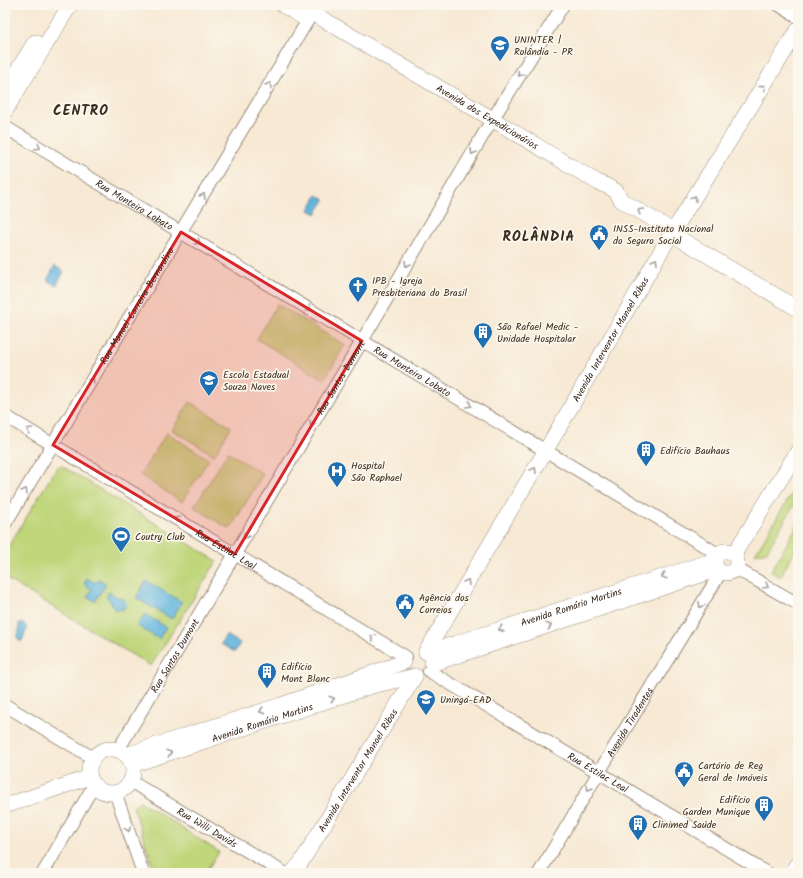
<svg xmlns="http://www.w3.org/2000/svg" width="803" height="878" viewBox="0 0 803 878" font-family="Kalam,sans-serif">
<style>
.green{fill:#c0d67a;stroke:#7e804c}
.water{fill:#62b5de;stroke:#4e707e}
.lines{fill:none;stroke-linecap:round;stroke-linejoin:round}
.minor-casing{stroke:#998a79;stroke-width:14}
.tertiary-casing{stroke:#998a79;stroke-width:16}
.primary-casing{stroke:#998a79;stroke-width:20}
.minor{stroke:#fff;stroke-width:12}
.tertiary{stroke:#fff;stroke-width:15}
.primary{stroke:#fff;stroke-width:19}
.oneway{stroke:#a79f9a}
.marked{fill:#d62828;fill-opacity:0.2;stroke:#d62828;stroke-width:3;stroke-linejoin:round}
.labels{text-anchor:middle;stroke-width:3.5;stroke-linejoin:round;paint-order:stroke}
.poi-label{font-size:10px;fill:#3b2a1e;stroke:#fbf7ec;text-anchor:start}
.street-label{font-size:10px;fill:#3b2a1e;stroke:#fbf7ec}
.district-label{font-size:14px;font-weight:bold;letter-spacing:1px;fill:#3b2a1e;stroke:#fbf7ec}
</style>
<rect width="100%" height="100%" fill="#fbf7ec"/>
<filter id="ink" filterUnits="userSpaceOnUse"><feTurbulence type="fractalNoise" baseFrequency=".025" numOctaves="2"/><feDisplacementMap in="SourceGraphic" scale="8" xChannelSelector="R" yChannelSelector="G"/><feConvolveMatrix kernelMatrix="1 2 1 2 8 2 1 2 1" color-interpolation-filters="sRGB"/></filter>
<filter id="wash" filterUnits="userSpaceOnUse"><feTurbulence type="fractalNoise" baseFrequency=".012" numOctaves="4" result="noise"/><feDisplacementMap in="SourceGraphic" scale="16" xChannelSelector="R" yChannelSelector="G"/><feGaussianBlur stdDeviation="0.9" result="paint"/><feColorMatrix in="noise" values="0 0 0 0 0 0 0 0 0 0 0 0 0 0 0 0 0 1.4 0 .05"/><feComposite in="paint" operator="in"/></filter>
<g filter="url(#wash)">
<rect width="100%" height="100%" fill="#f7e9d4"/>
<g class="green">
<polygon points="277,304 345,345 324,380 257,339"/>
<polygon points="190,402 231,427 214,455 172,430"/>
<polygon points="167,433 209,459 182,502 140,475"/>
<polygon points="228,452 263,474 230,529 194,507"/>
<polygon points="62,466 217,561 151,666 5,578 5,552 57,467"/>
<polygon points="798,483 798,498 767,551 755,554"/>
<polygon points="798,524 798,545 780,577 771,571"/>
<polygon points="140,801 219,852 205,873 183,871 180,873 155,873 133,806"/>
</g>
<g class="water">
<polygon points="317,195 325,200 316,214 309,210"/>
<polygon points="55,266 64,272 56,286 47,280"/>
<polygon points="87,578 96,583 99,579 106,584 95,601 87,597 92,589 84,584"/>
<polygon points="146,581 182,602 172,619 136,598"/>
<path d="M108,592c7,1 0,0 6,3 6,4 16,3 10,14l-6,1 -4,-1 -4,-8 -3,-3z"/>
<polygon points="145,614 166,627 159,639 137,626"/>
<polygon points="19,623 24,624 27,628 22,641 19,641 17,636 19,633"/>
<polygon points="226,635 240,643 235,652 221,644"/>
</g>
</g>
<g filter="url(#ink)">
<g class="lines">
<defs>
<g id="minor">
<polyline points="779,5 798,17"/>
<path id="s1" d="M5,127l713,427"/>
<path id="s2" d="M5,416l401,241"/>
<path id="s3" d="M5,524l312,-519"/>
<polyline points="735,568 798,604"/>
<path id="s4" d="M429,671l338,202"/>
<polyline points="5,705 93,758"/>
<path id="s5" d="M118,750l244,-409 124,-211 77,-125"/>
<path id="s6" d="M130,781l154,92"/>
<polyline points="115,792 143,873"/>
<polyline points="43,873 94,785"/>
<path id="s7" d="M539,873l60,-101 122,-200"/>
</g>
<g id="tertiary">
<polyline points="283,5 306,19"/>
<path id="s8" d="M299,5l193,114 107,64 8,3 9,5 5,9 52,31"/>
<polyline points="9,84 35,42"/>
<polyline points="5,111 70,5"/>
<polyline points="672,234 798,309"/>
<circle cx="726" cy="562" r="11"/>
<polyline points="734,554 798,451"/>
<path id="s9" d="M426,652l120,-202 118,-204 134,-216"/>
<path id="s10" d="M426,652l28,-8 261,-84"/>
<polyline points="432,664 716,570"/>
<circle cx="111" cy="771" r="22"/>
<polyline points="126,755 281,705 404,662"/>
<path id="s11" d="M132,765l240,-79 43,-10"/>
<polyline points="5,806 90,777"/>
<path id="s12" d="M292,873l8,-9 115,-188"/>
</g>
<polyline id="primary" points="794,873 798,866"/>
</defs>
<use href="#minor" class="minor-casing"/>
<use href="#tertiary" class="tertiary-casing"/>
<use href="#primary" class="primary-casing"/>
<use href="#minor" class="minor"/>
<use href="#tertiary" class="tertiary"/>
<use href="#primary" class="primary"/>
</g>
<defs><path id="oneway-chevron" d="M-2-3.5L2.5 0L-2 3.5" fill="none" stroke-width="1.6" stroke-linecap="round" stroke-linejoin="round"/></defs>
<g class="oneway">
<use href="#oneway-chevron" transform="translate(520 74) rotate(122)"/>
<use href="#oneway-chevron" transform="translate(269 85) rotate(-59)"/>
<use href="#oneway-chevron" transform="translate(763 87) rotate(-58)"/>
<use href="#oneway-chevron" transform="translate(38 147) rotate(31)"/>
<use href="#oneway-chevron" transform="translate(473 152) rotate(120)"/>
<use href="#oneway-chevron" transform="translate(203 196) rotate(-59)"/>
<use href="#oneway-chevron" transform="translate(694 198) rotate(-58)"/>
<use href="#oneway-chevron" transform="translate(640 211) rotate(-149)"/>
<use href="#oneway-chevron" transform="translate(198 242) rotate(31)"/>
<use href="#oneway-chevron" transform="translate(655 261) rotate(-60)"/>
<use href="#oneway-chevron" transform="translate(407 264) rotate(120)"/>
<use href="#oneway-chevron" transform="translate(309 309) rotate(31)"/>
<use href="#oneway-chevron" transform="translate(92 380) rotate(-59)"/>
<use href="#oneway-chevron" transform="translate(469 405) rotate(30)"/>
<use href="#oneway-chevron" transform="translate(312 424) rotate(121)"/>
<use href="#oneway-chevron" transform="translate(29 430) rotate(-149)"/>
<use href="#oneway-chevron" transform="translate(534 470) rotate(-59)"/>
<use href="#oneway-chevron" transform="translate(25 491) rotate(-59)"/>
<use href="#oneway-chevron" transform="translate(177 519) rotate(-149)"/>
<use href="#oneway-chevron" transform="translate(246 536) rotate(121)"/>
<use href="#oneway-chevron" transform="translate(664 576) rotate(162)"/>
<use href="#oneway-chevron" transform="translate(467 582) rotate(-59)"/>
<use href="#oneway-chevron" transform="translate(766 586) rotate(30)"/>
<use href="#oneway-chevron" transform="translate(701 605) rotate(121)"/>
<use href="#oneway-chevron" transform="translate(549 626) rotate(-18)"/>
<use href="#oneway-chevron" transform="translate(501 629) rotate(162)"/>
<use href="#oneway-chevron" transform="translate(373 637) rotate(-149)"/>
<use href="#oneway-chevron" transform="translate(332 699) rotate(-18)"/>
<use href="#oneway-chevron" transform="translate(262 711) rotate(162)"/>
<use href="#oneway-chevron" transform="translate(169 753) rotate(-18)"/>
<use href="#oneway-chevron" transform="translate(589 788) rotate(121)"/>
<use href="#oneway-chevron" transform="translate(128 829) rotate(72)"/>
</g>
</g>
<path class="marked" d="M181,232l181,109 -127,213 -182,-109z"/>
<defs>
<symbol id="university-pin" viewBox="-11 -11 22 30"><path d="M0 17L-7.5 6A9.5 9.5 0 1 1 7.5 6Z" fill="#1f6fb2" stroke="#fbf7ec"/><path d="M0-5L7-2L0 1L-7-2ZM-4 1L0 2.5L4 1V4Q0 6-4 4Z" fill="#fff"/></symbol>
<symbol id="civic-pin" viewBox="-11 -11 22 30"><path d="M0 17L-7.5 6A9.5 9.5 0 1 1 7.5 6Z" fill="#1f6fb2" stroke="#fbf7ec"/><path d="M-.6-6.5H3V-4.5H.6V-3L4-1V1h2V6H-6V1h2V-1L-.6-3ZM-1.2 2.5V6h2.4V2.5Z" fill="#fff"/></symbol>
<symbol id="church-pin" viewBox="-11 -11 22 30"><path d="M0 17L-7.5 6A9.5 9.5 0 1 1 7.5 6Z" fill="#1f6fb2" stroke="#fbf7ec"/><path d="M-1.2-6h2.4v3.5h3.3v2.4h-3.3V6h-2.4V-.1h-3.3v-2.4h3.3Z" fill="#fff"/></symbol>
<symbol id="building-pin" viewBox="-11 -11 22 30"><path d="M0 17L-7.5 6A9.5 9.5 0 1 1 7.5 6Z" fill="#1f6fb2" stroke="#fbf7ec"/><path d="M-4-6H4V6H1V3H-1V6H-4ZM-2.5-4.3h1.7v1.8h-1.7ZM.8-4.3h1.7v1.8H.8ZM-2.5-1h1.7V.8h-1.7ZM.8-1h1.7V.8H.8Z" fill="#fff"/></symbol>
<symbol id="school-pin" viewBox="-11 -11 22 30"><path d="M0 17L-7.5 6A9.5 9.5 0 1 1 7.5 6Z" fill="#1f6fb2" stroke="#fbf7ec"/><path d="M0-5L7-2L0 1L-7-2ZM-4 1L0 2.5L4 1V4Q0 6-4 4Z" fill="#fff"/></symbol>
<symbol id="hospital-pin" viewBox="-11 -11 22 30"><path d="M0 17L-7.5 6A9.5 9.5 0 1 1 7.5 6Z" fill="#1f6fb2" stroke="#fbf7ec"/><path d="M-5-5h3v3.5h4V-5h3V5h-3V1.5h-4V5h-3Z" fill="#fff"/></symbol>
<symbol id="stadium-pin" viewBox="-11 -11 22 30"><path d="M0 17L-7.5 6A9.5 9.5 0 1 1 7.5 6Z" fill="#1f6fb2" stroke="#fbf7ec"/><path d="M0-5a6.5 5 0 1 0 0 10a6.5 5 0 1 0 0-10ZM-3.5-1.8h7v3.6h-7Z" fill="#fff"/></symbol>
</defs>
<g fill-rule="evenodd">
<use href="#university-pin" x="489" y="34" width="22" height="30"/>
<use href="#civic-pin" x="588" y="223" width="22" height="30"/>
<use href="#church-pin" x="347" y="275" width="22" height="30"/>
<use href="#building-pin" x="472" y="321" width="22" height="30"/>
<use href="#school-pin" x="198" y="369" width="22" height="30"/>
<use href="#building-pin" x="635" y="439" width="22" height="30"/>
<use href="#hospital-pin" x="326" y="460" width="22" height="30"/>
<use href="#stadium-pin" x="110" y="525" width="22" height="30"/>
<use href="#civic-pin" x="394" y="592" width="22" height="30"/>
<use href="#building-pin" x="256" y="661" width="22" height="30"/>
<use href="#university-pin" x="415" y="688" width="22" height="30"/>
<use href="#civic-pin" x="673" y="760" width="22" height="30"/>
<use href="#building-pin" x="753" y="794" width="22" height="30"/>
<use href="#building-pin" x="627" y="813" width="22" height="30"/>
</g>
<g class="labels">
<g class="poi-label">
<text x="514" y="43">UNINTER |<tspan x="514" dy="12">Rolândia - PR</tspan></text>
<text x="613" y="232">INSS-Instituto Nacional<tspan x="613" dy="12">do Seguro Social</tspan></text>
<text x="372" y="284">IPB - Igreja<tspan x="372" dy="12">Presbiteriana do Brasil</tspan></text>
<text x="497" y="330">São Rafael Medic -<tspan x="497" dy="12">Unidade Hospitalar</tspan></text>
<text x="223" y="378">Escola Estadual<tspan x="223" dy="12">Souza Naves</tspan></text>
<text x="660" y="454">Edifício Bauhaus</text>
<text x="351" y="469">Hospital<tspan x="351" dy="12">São Raphael</tspan></text>
<text x="135" y="540">Coutry Club</text>
<text x="419" y="601">Agência dos<tspan x="419" dy="12">Correios</tspan></text>
<text x="281" y="670">Edifício<tspan x="281" dy="12">Mont Blanc</tspan></text>
<text x="440" y="703">Uningá-EAD</text>
<text x="698" y="769">Cartório de Reg<tspan x="698" dy="12">Geral de Imóveis</tspan></text>
<text x="750" y="803" text-anchor="end">Edifício<tspan x="750" dy="12">Garden Munique</tspan></text>
<text x="652" y="828">Clinimed Saúde</text>
</g>
<g class="street-label">
<text dy="4" stroke="none"><textPath href="#s8" startOffset="219">Avenida dos Expedicionários</textPath></text>
<text dy="4" stroke="none"><textPath href="#s1" startOffset="151">Rua Monteiro Lobato</textPath></text>
<text dy="4" stroke="none"><textPath href="#s3" startOffset="255">Rua Manoel Carreira Bernardino</textPath></text>
<text dy="4" stroke="none"><textPath href="#s9" startOffset="363">Avenida Interventor Manoel Ribas</textPath></text>
<text dy="4" stroke="none"><textPath href="#s1" startOffset="475">Rua Monteiro Lobato</textPath></text>
<text dy="4" stroke="none"><textPath href="#s5" startOffset="434">Rua Santos Dumont</textPath></text>
<text dy="4" stroke="none"><textPath href="#s2" startOffset="258">Rua Estilac Leal</textPath></text>
<text dy="4" stroke="none"><textPath href="#s10" startOffset="152">Avenida Romário Martins</textPath></text>
<text dy="4" stroke="none"><textPath href="#s5" startOffset="110">Rua Santos Dumont</textPath></text>
<text dy="4" stroke="none"><textPath href="#s11" startOffset="137">Avenida Romário Martins</textPath></text>
<text dy="4" stroke="none"><textPath href="#s7" startOffset="176">Avenida Tiradentes</textPath></text>
<text dy="4" stroke="none"><textPath href="#s12" startOffset="122">Avenida Interventor Manoel Ribas</textPath></text>
<text dy="4" stroke="none"><textPath href="#s4" startOffset="197">Rua Estilac Leal</textPath></text>
<text dy="4" stroke="none"><textPath href="#s6" startOffset="90">Rua Willi Davids</textPath></text>
</g>
<g class="district-label">
<text x="81" y="115">CENTRO</text>
<text x="539" y="241">ROLÂNDIA</text>
</g>
</g>
<rect width="803" height="878" fill="none" stroke="#fbf7ec" stroke-width="20"/>
</svg>
